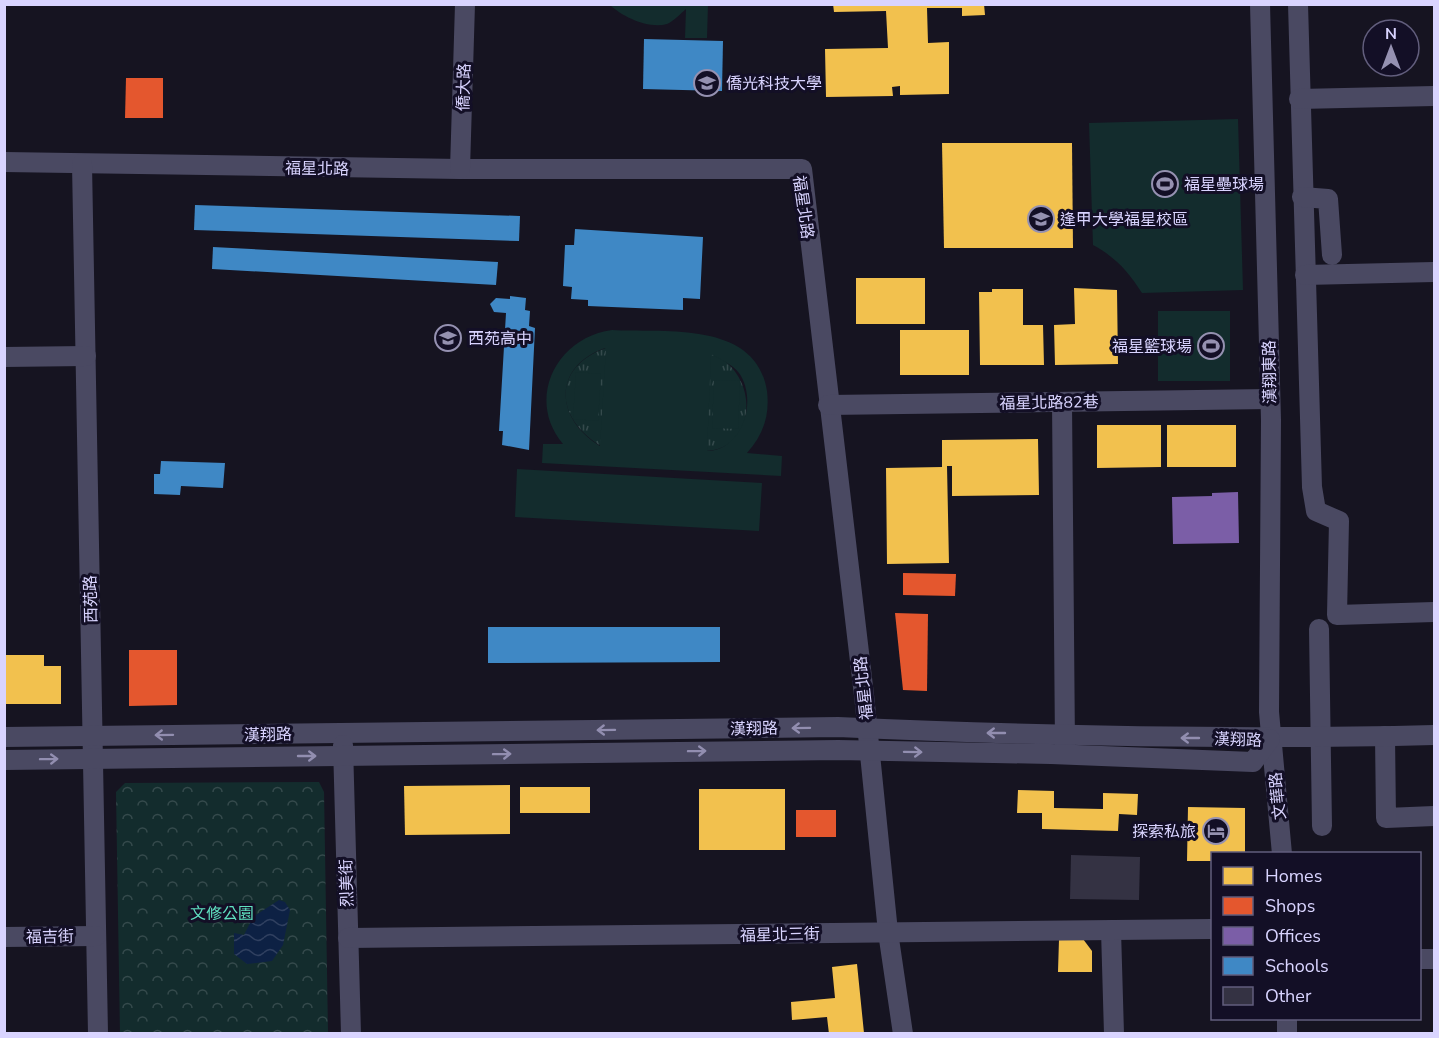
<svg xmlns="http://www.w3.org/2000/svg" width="1439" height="1038" viewBox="0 0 1439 1038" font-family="'Nunito Sans','Noto Sans TC',sans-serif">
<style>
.grass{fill:url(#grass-tufts)}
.park{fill:url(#park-crowns)}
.pitch{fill:#132c2d;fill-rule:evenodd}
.water{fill:url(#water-waves)}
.homes{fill:#f2c14e}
.shops{fill:#e4572e}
.offices{fill:#7b5ea7}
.schools{fill:#3f88c5}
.building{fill:#343243}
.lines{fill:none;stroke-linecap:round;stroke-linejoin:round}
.minor{stroke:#4a4962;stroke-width:20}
.oneway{stroke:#928eb0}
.labels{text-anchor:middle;stroke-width:6;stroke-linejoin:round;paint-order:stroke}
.poi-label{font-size:16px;fill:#d9d4ff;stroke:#130f26;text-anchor:start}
.street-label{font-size:16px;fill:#d9d4ff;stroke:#130f26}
.park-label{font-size:16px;fill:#5fe0c0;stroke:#130f26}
</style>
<defs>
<pattern id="grass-tufts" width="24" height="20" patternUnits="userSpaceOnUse" patternTransform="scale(1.5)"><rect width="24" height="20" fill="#132c2d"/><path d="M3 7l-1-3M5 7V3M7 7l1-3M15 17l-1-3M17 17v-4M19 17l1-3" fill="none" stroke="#354a4c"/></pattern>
<pattern id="park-crowns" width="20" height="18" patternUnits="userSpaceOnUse" patternTransform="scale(1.5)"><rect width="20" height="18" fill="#132c2d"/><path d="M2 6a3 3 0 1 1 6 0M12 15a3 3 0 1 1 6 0" fill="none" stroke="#354a4c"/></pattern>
<pattern id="water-waves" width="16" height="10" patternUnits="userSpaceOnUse" patternTransform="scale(1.5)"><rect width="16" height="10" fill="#0d2144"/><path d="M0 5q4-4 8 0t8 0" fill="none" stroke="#304060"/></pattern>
</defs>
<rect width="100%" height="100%" fill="#161421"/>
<path class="grass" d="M606,348c26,2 52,3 79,4 8,1 19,-1 27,2 47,18 47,95 -6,97l-105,-5c-46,-28 -50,-78 5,-98z"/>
<polygon class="park" points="319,782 324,792 328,1033 120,1033 116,792 125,783"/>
<g class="pitch">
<path d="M610,5h98l-1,33h-22l1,-29c-6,5 -12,12 -19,15 -19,5 -44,-7 -57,-19z"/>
<path d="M1238,119l5,171 -101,3c-14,-22 -27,-36 -49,-48l-4,-122z"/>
<rect x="1158" y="311" width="72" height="70"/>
<path d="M612,330c52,3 144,-10 155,61 3,25 -4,44 -20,62l35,3 -1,20 -239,-13 1,-19h20c-38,-45 -6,-107 49,-114zM605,348l1,1 -6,97c-45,-27 -48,-79 5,-98zM711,354c9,5 22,11 28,19 19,27 4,77 -32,78z"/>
<polygon points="576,372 601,374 598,421 573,419"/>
<polygon points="714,380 740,381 738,429 712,428"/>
<polygon points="517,469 762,483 759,531 515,517"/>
</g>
<polygon class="water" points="279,900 285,902 290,910 283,945 272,961 247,964 234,954 234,933 244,935 253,917"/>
<g class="homes">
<polygon points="833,4 984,4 985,15 962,16 962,8 927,8 928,43 949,42 949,94 900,95 900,86 892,87 893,96 826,97 825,49 888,48 886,11 834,12"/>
<polygon points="942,143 1072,143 1073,248 944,248"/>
<rect x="856" y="278" width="69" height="46"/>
<polygon points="1074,288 1117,290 1118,364 1055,365 1054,325 1075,324"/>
<polygon points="992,289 1023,289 1023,325 1043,325 1044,365 980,365 979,292 992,292"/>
<rect x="900" y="330" width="69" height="45"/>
<polygon points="1097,425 1161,425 1161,467 1097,468"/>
<rect x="1167" y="425" width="69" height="42"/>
<polygon points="1038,439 1039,495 952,496 952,466 947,466 949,563 887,564 886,468 942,467 942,440"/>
<polygon points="4,655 44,655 44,666 61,666 61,704 4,704"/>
<polygon points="510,785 510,834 405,835 404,786"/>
<rect x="520" y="787" width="70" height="26"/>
<rect x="699" y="789" width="86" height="61"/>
<polygon points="1018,790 1054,791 1054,808 1103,809 1103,793 1138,794 1137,815 1119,814 1118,831 1042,829 1042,813 1017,813"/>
<polygon points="1188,807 1245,808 1245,854 1212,854 1212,861 1187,861"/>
<polygon points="1059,939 1083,939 1092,951 1092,972 1058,972"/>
<polygon points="857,964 864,1033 829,1034 827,1017 792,1020 791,1002 835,998 832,967"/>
</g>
<g class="shops">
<polygon points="126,78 163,78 163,118 125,118"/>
<polygon points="903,573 956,574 955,596 903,595"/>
<polygon points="895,613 928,614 927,691 903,690"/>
<polygon points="129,650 177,650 177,705 129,706"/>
<rect x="796" y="810" width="40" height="27"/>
</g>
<polygon class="offices" points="1238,492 1239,543 1173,544 1172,497 1212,496 1212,493"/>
<g class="schools">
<polygon points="644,39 723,41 722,91 643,89"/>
<polygon points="195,205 520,216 519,241 194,230"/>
<polygon points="575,229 703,237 700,299 683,298 683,310 588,306 588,300 571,299 572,287 563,286 565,245 574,245"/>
<polygon points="213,247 498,262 496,285 212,269"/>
<polygon points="510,296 526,298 525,310 530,311 529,326 535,328 529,450 502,445 503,431 499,431 506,313 494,312 490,304 496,298 510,299"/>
<polygon points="161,461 225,463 223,488 181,486 180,495 154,494 154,474 160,474"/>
<polygon points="488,627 720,627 720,662 488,663"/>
</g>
<polygon class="building" points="1071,855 1140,857 1139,900 1070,899"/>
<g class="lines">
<g class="minor">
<polyline points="1260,4 1271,420 1269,712 1282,854"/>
<polyline points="1298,4 1312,487 1316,511 1339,521 1337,615 1434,612"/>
<polyline points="1299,99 1434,96"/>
<polyline points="4,162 460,169 802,169 864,695 888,932 903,1034"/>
<polyline points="82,164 98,1034"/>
<polyline points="460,169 465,4"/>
<polyline points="1302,197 1328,199 1332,255"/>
<polyline points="1305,275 1434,272"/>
<polyline points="4,357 86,356"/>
<polyline points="1062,402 1065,746"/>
<polyline points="828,405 1269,399"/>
<polyline points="1319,629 1322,826"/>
<polyline points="1385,736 1386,818 1434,816"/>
<path d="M4,737l834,-10c199,9 397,13 596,8"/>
<polyline points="343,745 351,1034"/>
<polyline points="4,760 838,750 1051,754 1253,762 1270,739"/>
<polyline points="1111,930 1114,1034"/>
<polyline points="4,937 96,936"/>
<polyline points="348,938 1212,929"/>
<polyline points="1420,959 1434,959"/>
<polyline points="1287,1018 1287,1034"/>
</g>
</g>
<defs><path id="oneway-shaft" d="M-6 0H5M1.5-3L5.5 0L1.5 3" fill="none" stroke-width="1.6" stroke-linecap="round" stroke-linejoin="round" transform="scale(1.5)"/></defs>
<g class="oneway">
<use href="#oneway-shaft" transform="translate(801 728) rotate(179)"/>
<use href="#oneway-shaft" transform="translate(606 730) rotate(179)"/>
<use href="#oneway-shaft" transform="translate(996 733) rotate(-180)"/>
<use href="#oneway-shaft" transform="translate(164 735) rotate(179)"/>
<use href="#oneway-shaft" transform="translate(1190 738) rotate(-180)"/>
<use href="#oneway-shaft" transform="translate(697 751) rotate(-1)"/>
<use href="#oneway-shaft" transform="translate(913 752) rotate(1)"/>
<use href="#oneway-shaft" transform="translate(502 754) rotate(-1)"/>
<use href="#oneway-shaft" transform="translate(307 756)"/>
<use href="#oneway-shaft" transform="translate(49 759) rotate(-1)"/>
</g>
<defs>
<symbol id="university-ring" viewBox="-11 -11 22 22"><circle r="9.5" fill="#130f26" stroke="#9591b1" stroke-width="1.5"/><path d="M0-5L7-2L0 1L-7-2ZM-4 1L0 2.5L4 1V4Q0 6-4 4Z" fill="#9591b1"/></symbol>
<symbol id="stadium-ring" viewBox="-11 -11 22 22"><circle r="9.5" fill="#130f26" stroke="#9591b1" stroke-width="1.5"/><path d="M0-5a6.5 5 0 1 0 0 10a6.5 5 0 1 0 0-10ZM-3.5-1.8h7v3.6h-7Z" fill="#9591b1"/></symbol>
<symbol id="school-ring" viewBox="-11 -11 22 22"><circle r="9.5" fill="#130f26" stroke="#9591b1" stroke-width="1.5"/><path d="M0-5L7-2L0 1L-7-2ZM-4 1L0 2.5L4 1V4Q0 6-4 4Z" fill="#9591b1"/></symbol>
<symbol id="hotel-ring" viewBox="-11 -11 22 22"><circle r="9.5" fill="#130f26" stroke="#9591b1" stroke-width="1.5"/><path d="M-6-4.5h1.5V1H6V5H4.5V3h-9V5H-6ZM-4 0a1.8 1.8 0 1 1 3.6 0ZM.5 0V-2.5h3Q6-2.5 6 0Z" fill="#9591b1"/></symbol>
</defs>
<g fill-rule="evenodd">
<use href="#university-ring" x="692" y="68" width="30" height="30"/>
<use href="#stadium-ring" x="1150" y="169" width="30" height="30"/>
<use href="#university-ring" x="1026" y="204" width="30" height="30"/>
<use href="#school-ring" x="433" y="323" width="30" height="30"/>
<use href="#stadium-ring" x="1196" y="331" width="30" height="30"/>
<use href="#hotel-ring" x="1201" y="816" width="30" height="30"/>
</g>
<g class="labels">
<g class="poi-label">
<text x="726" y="89">僑光科技大學</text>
<text x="1184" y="190">福星壘球場</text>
<text x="1060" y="225">逢甲大學福星校區</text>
<text x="468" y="344">西苑高中</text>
<text x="1192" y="352" text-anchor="end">福星籃球場</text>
<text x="1196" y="837" text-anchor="end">探索私旅</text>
</g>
<g class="street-label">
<text transform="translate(463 87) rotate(-88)" y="6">僑大路</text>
<text transform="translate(317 168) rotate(1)" y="6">福星北路</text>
<text transform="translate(804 207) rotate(82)" y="6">福星北路</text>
<text transform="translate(1269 372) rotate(-91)" y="6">漢翔東路</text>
<text transform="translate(1049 402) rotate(-1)" y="6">福星北路82巷</text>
<text transform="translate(90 599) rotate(-91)" y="6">西苑路</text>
<text transform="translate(863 688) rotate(-96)" y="6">福星北路</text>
<text transform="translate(754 728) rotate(-1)" y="6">漢翔路</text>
<text transform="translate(268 734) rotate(-1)" y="6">漢翔路</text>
<text transform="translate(1238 739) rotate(2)" y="6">漢翔路</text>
<text transform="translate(1277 796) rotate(-96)" y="6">文華路</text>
<text transform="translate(346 883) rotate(-92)" y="6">烈美街</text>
<text transform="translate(780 934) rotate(-1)" y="6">福星北三街</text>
<text transform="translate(50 936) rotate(-1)" y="6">福吉街</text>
</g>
<g class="park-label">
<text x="222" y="919">文修公園</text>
</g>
</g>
<rect width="1439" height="1038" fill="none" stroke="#d9d4ff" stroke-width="12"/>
<rect x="1211" y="852" width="210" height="168" fill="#130f26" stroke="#625e7d" stroke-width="1.5"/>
<rect x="1223" y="867" width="30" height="18" fill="#f2c14e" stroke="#625e7d" stroke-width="1.5"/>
<text x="1265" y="882" font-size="18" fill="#d9d4ff">Homes</text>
<rect x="1223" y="897" width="30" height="18" fill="#e4572e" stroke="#625e7d" stroke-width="1.5"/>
<text x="1265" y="912" font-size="18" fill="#d9d4ff">Shops</text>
<rect x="1223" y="927" width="30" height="18" fill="#7b5ea7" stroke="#625e7d" stroke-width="1.5"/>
<text x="1265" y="942" font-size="18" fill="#d9d4ff">Offices</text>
<rect x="1223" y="957" width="30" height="18" fill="#3f88c5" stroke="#625e7d" stroke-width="1.5"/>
<text x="1265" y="972" font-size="18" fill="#d9d4ff">Schools</text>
<rect x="1223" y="987" width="30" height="18" fill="#343243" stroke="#625e7d" stroke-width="1.5"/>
<text x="1265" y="1002" font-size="18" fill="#d9d4ff">Other</text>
<g transform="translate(1391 48)"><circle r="28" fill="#130f26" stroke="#625e7d" stroke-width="1.5"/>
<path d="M0-4.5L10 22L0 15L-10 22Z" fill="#9591b1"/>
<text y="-9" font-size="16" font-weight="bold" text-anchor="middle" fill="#d9d4ff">N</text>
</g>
</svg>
